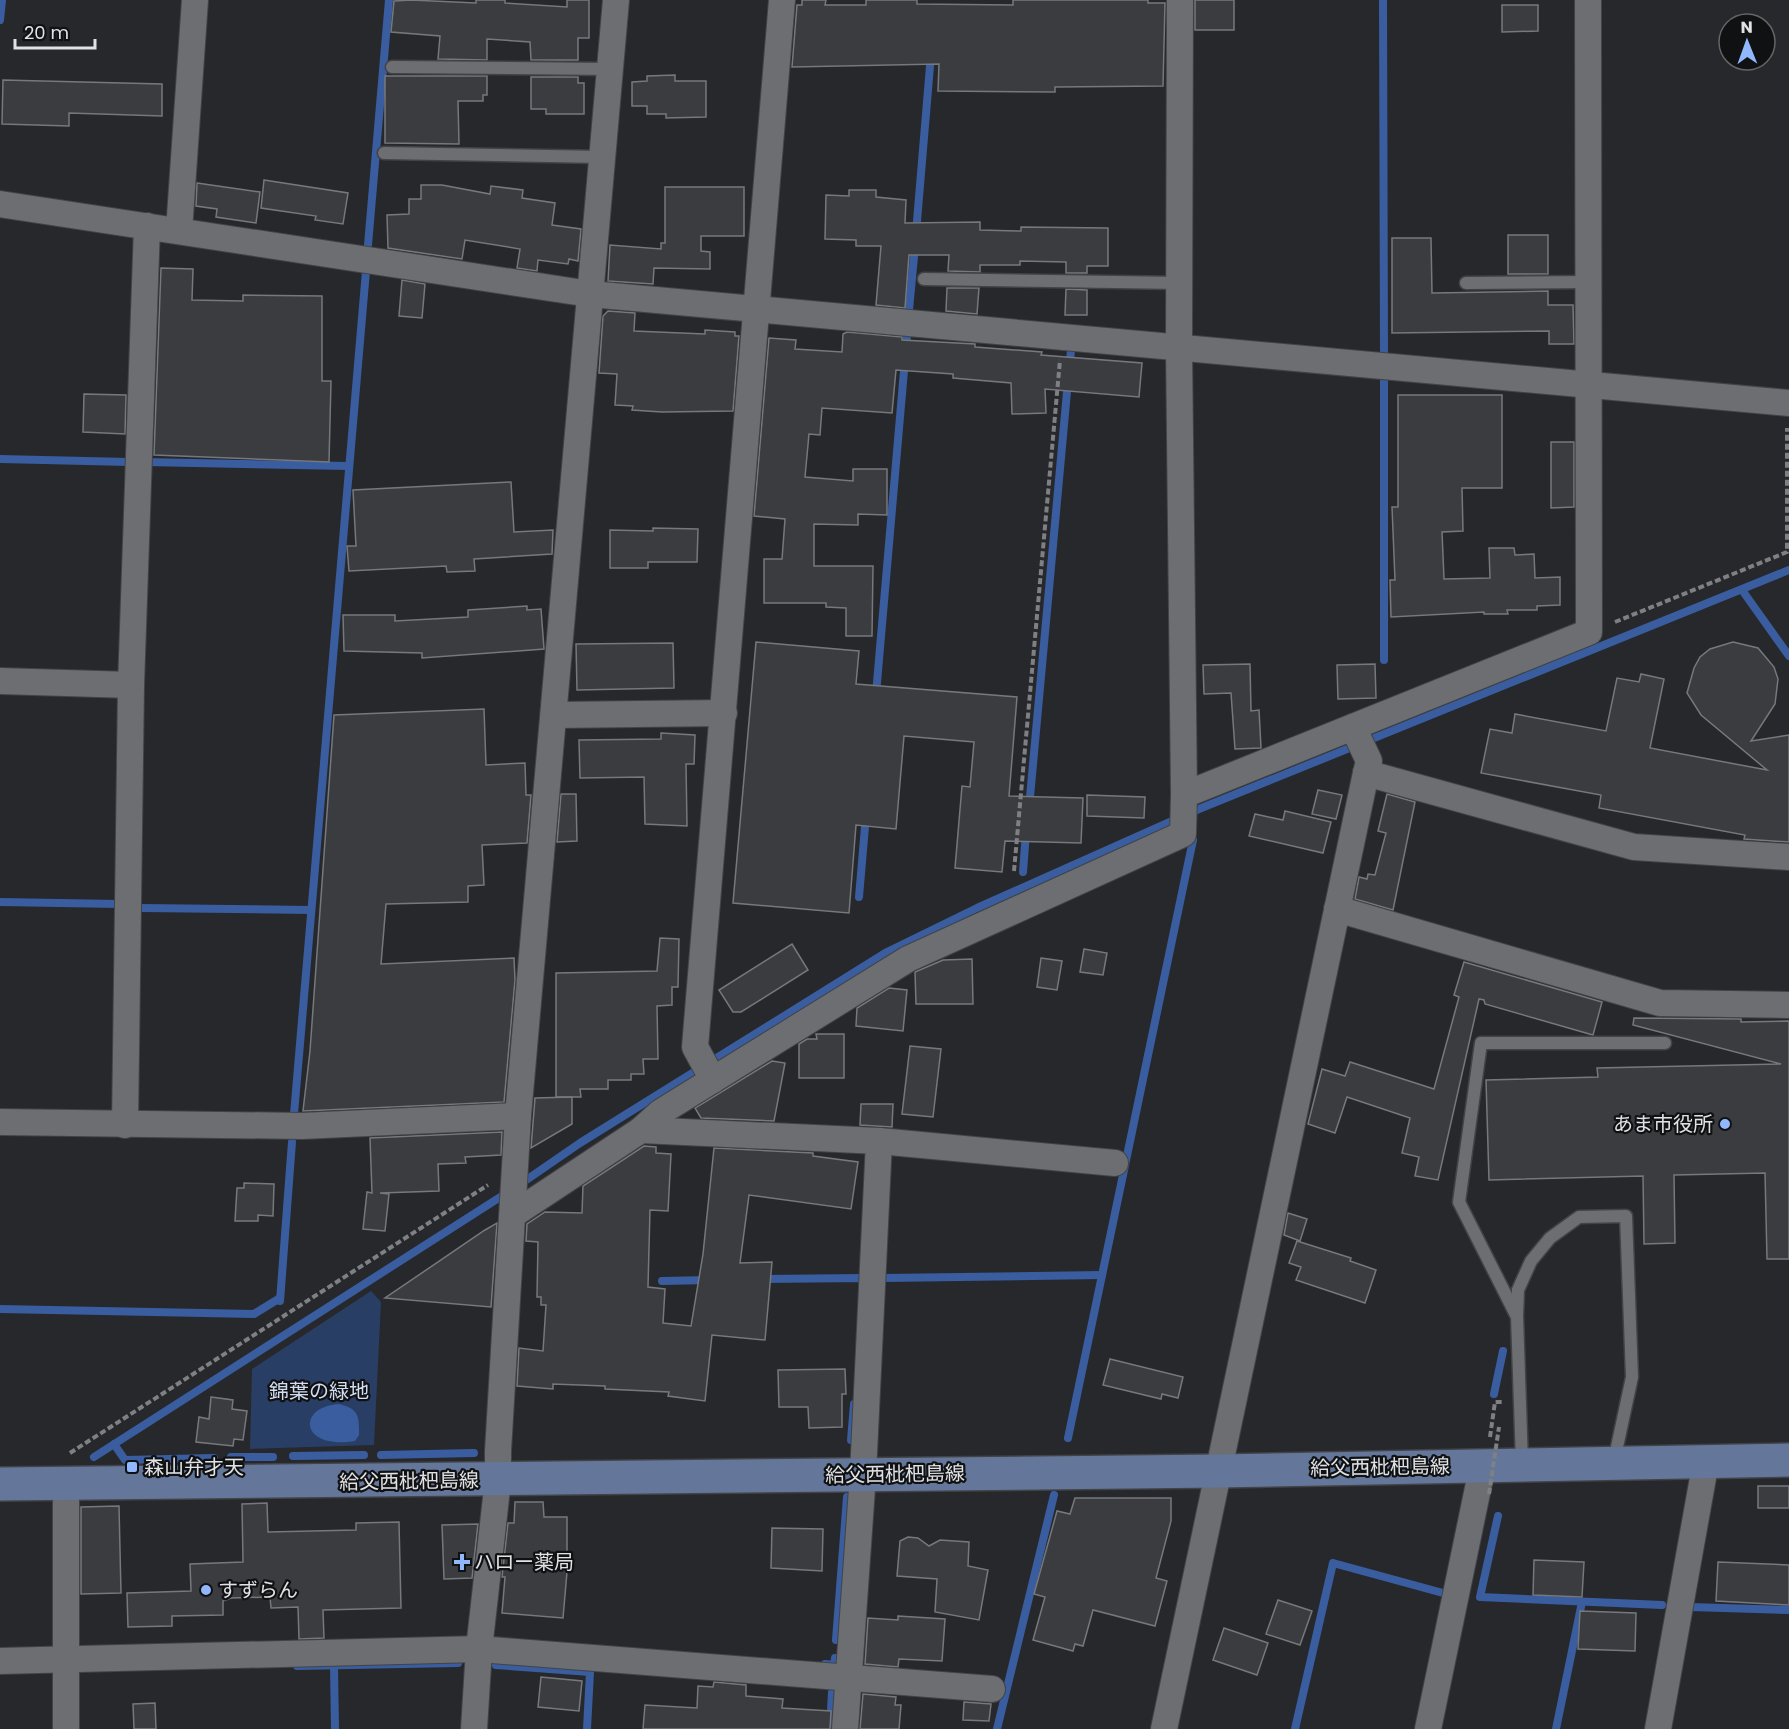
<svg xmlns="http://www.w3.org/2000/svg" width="1789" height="1729" viewBox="0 0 1789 1729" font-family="Poppins,'Noto Sans JP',sans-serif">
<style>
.green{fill:#293e64}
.water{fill:#3a5d9f}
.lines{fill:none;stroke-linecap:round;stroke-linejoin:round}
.stream{stroke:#3a5d9f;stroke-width:8}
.building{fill:#3a3c40;stroke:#76787c;stroke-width:1.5}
.service-casing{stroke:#414346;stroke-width:15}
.minor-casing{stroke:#414346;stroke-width:28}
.secondary-casing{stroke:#414346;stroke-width:36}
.path{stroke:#7f8084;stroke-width:4;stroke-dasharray:6 3;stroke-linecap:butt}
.service{stroke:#6c6e72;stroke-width:12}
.minor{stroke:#6c6e72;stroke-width:26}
.secondary{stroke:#64779b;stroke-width:33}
.path-bridge{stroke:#7f8084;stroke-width:4;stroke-dasharray:6 3;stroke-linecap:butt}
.poi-dot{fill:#91b8fd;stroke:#101113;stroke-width:2}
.labels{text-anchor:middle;stroke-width:4.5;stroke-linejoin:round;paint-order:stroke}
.poi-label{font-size:20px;fill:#e1e2e5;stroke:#101113;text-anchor:start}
.park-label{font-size:20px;fill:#d3ddf1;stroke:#101113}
.street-label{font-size:20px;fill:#e1e2e5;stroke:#101113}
</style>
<rect width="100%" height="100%" fill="#26282c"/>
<polygon class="green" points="371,1291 381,1302 374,1445 250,1449 252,1369"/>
<path class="water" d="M339,1404c20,5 20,12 20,31l-4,6c-55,9 -59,-34 -16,-37z"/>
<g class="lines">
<g class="stream">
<polyline points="1383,0 1384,354"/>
<polyline points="0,20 2,0"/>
<polyline points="916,233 931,54"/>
<polyline points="368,245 389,0"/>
<polyline points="909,310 915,246"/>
<polyline points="1069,368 1071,351"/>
<polyline points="0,459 129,462"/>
<polyline points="145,462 349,466"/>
<polyline points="1742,590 1789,656"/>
<polyline points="1384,660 1384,378"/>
<polyline points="876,694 907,336"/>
<polyline points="1029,808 1068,381"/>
<polyline points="1023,872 1026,832"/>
<polyline points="859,897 866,815"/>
<polyline points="0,902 119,904 120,899"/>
<polyline points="140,908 311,910"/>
<polyline points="294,1114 366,271"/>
<polyline points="519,1185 580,1143 887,952 977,908 1199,809 1789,570"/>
<polyline points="883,1278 1102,1275"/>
<polyline points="761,1279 863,1278 862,1284"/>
<polyline points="662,1281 709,1280"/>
<polyline points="280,1301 292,1142"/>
<polyline points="0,1309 254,1314 280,1298"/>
<polyline points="1494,1394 1503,1351"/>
<polyline points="1068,1438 1193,840"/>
<polyline points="851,1440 854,1404"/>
<polyline points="114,1444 125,1460 214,1458"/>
<polyline points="381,1455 474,1453"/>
<polyline points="293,1456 364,1455"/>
<polyline points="94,1457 508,1192"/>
<polyline points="231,1457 273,1457"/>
<polyline points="1498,1516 1480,1597 1662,1605"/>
<polyline points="1690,1607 1789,1610"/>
<polyline points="836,1640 847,1497"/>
<polyline points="825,1664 834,1665 835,1658"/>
<polyline points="496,1665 590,1672 587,1729"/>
<polyline points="297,1666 458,1663"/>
<polyline points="334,1666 335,1729"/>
<polyline points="830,1729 832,1692"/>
<polyline points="997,1729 1054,1495"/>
<polyline points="1295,1729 1333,1563 1443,1593"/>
<polyline points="1556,1729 1582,1602"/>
</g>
</g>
<g class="building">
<polygon points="411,0 476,3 476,0 505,0 505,3 567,7 567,0 589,0 589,38 578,38 578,60 531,60 530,42 487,39 487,60 438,59 440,36 391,32 394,1"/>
<polygon points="802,0 826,0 825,5 866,5 866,0 917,0 917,4 1013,5 1013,0 1148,0 1148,3 1165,3 1163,86 1055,87 1055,92 938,91 939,64 792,67 797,5 802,5"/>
<rect x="1195" y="0" width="39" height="30"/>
<polygon points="1502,5 1538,5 1538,31 1502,32"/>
<polygon points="675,75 675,81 706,81 706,117 666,118 666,114 647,114 647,106 632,106 632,82 647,81 647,76"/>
<polygon points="385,76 487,76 487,95 483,95 483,101 458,101 459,144 385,143"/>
<polygon points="531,77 578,77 578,83 584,83 584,114 546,114 546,109 531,109"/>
<polygon points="3,80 162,84 162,116 69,113 69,126 2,124"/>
<polygon points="264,180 348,193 343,224 315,220 316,216 261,208"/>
<polygon points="197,183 260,192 256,223 216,217 217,209 196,206"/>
<polygon points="421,185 442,185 490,194 491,186 523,190 522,198 555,203 552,225 581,229 578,261 569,259 568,264 538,260 537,271 517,268 520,249 465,240 462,259 388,248 387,215 409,214 409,199 421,199"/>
<polygon points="665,187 744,187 744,236 701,236 701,251 710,252 710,269 654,268 653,284 608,281 610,245 661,249 661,243 665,243"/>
<polygon points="849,190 876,190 876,197 906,200 905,223 980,222 980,230 1021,231 1021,227 1108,228 1108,266 1087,266 1087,273 1066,273 1066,262 1020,261 1020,265 980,265 980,272 948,271 949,255 909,255 905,308 876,305 881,246 856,246 856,240 825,239 826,195 849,196"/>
<rect x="1508" y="235" width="40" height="39"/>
<polygon points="1392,238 1431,238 1432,293 1548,291 1548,305 1573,305 1574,344 1549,344 1549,331 1392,333"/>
<polygon points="161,268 193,269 192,300 243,301 243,295 322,296 322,381 331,381 329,462 154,455"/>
<polygon points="402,280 425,284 422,318 399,316"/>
<polygon points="947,288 979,288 977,314 946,311"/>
<polygon points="1066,289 1087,290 1087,315 1065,315"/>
<polygon points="608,311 635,313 634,331 705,334 705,330 735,332 735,336 739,336 733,411 662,412 632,410 633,406 615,405 617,374 599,373 603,316"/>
<polygon points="847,332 902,337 902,340 975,344 975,347 1042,352 1041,355 1142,363 1139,397 1045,389 1046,413 1012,414 1011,383 953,378 953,374 896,370 892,413 822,408 820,435 809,434 805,477 853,481 853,469 887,469 887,515 858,514 858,525 814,524 814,566 873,566 872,636 846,636 846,608 826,607 826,603 764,603 764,559 782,559 785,519 754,516 769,338 796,340 795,349 842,352 843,334"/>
<polygon points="84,394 126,395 125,434 83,432"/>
<polygon points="1398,395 1502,395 1502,488 1462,488 1463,531 1442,532 1444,579 1490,578 1489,548 1514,548 1515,555 1534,554 1535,578 1560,577 1560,605 1537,606 1537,610 1507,610 1508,614 1484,614 1484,612 1391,617 1390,580 1395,580 1392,507 1398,507"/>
<polygon points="1551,442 1574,442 1574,507 1551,508"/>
<polygon points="511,482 514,532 553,530 552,554 474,559 475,571 447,572 446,566 349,571 347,546 356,546 353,490"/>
<polygon points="653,528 698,529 697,562 648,562 648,568 610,568 610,530 653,531"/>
<polygon points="527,606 527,610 541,609 544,649 422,658 422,653 344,651 343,615 395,615 395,621 468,617 468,610"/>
<polygon points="756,642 859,651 856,684 1017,697 1009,796 1083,798 1081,843 1005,841 1002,872 955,868 962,786 970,787 974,742 904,736 896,829 856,825 849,913 733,903"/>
<polygon points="1733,642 1758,648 1774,667 1778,679 1775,704 1751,741 1789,735 1789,842 1744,839 1745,835 1599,808 1601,795 1481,773 1490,729 1512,733 1515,714 1606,731 1617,678 1639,682 1641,674 1664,679 1650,748 1767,770 1701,715 1687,693 1694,668 1700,657 1710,649"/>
<polygon points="673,643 674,688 577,690 576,644"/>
<polygon points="1250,664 1251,711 1259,710 1261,748 1235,749 1231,693 1204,694 1203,665"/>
<polygon points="1375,664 1376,698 1338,699 1337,665"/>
<polygon points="484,709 486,765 525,763 526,795 531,795 527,843 482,845 484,885 468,886 468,902 386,904 381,964 514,958 515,980 504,1102 303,1111 310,1051 334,715"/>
<polygon points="661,733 695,735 694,764 686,764 687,826 645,824 644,777 580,778 579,740 661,739"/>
<polygon points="1318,790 1342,795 1336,819 1312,814"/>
<polygon points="561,794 576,794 577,841 557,842"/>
<polygon points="1387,794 1415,802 1393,910 1355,899 1359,877 1367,879 1368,874 1375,875 1386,833 1378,831"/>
<polygon points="1087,795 1145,797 1144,818 1087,816"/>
<polygon points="1285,811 1331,822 1323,853 1249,836 1255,814 1283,820"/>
<polygon points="660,938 679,939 678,987 672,987 672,1005 657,1006 658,1059 643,1059 644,1074 631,1074 631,1080 608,1080 608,1089 580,1089 581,1097 556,1097 556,973 657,971"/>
<polygon points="792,944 808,970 741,1012 733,1012 719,990"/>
<polygon points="1084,949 1107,953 1103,975 1080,972"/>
<polygon points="1041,958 1062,961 1057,990 1037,987"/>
<polygon points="972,959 973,1004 916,1004 915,972 943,960"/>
<polygon points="1464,962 1602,1002 1593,1035 1485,1004 1484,1000 1479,999 1438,1180 1415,1176 1419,1157 1402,1153 1410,1118 1347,1097 1335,1133 1308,1124 1322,1069 1345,1076 1350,1062 1434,1089 1459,997 1454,995"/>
<polygon points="889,988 907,990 903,1031 856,1026 857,1008"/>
<polygon points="1634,1018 1741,1019 1741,1022 1789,1021 1789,1259 1767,1259 1765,1173 1674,1175 1675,1243 1644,1244 1643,1176 1489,1180 1486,1080 1598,1077 1597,1068 1781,1064 1633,1025"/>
<polygon points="816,1034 844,1034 844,1078 799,1078 799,1044 807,1039 817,1039"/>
<polygon points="910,1046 941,1049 933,1117 902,1114"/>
<polygon points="772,1061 785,1063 774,1121 701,1118 695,1108"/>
<polygon points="572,1097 572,1124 531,1148 535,1098"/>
<polygon points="861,1104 893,1104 892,1127 860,1125"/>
<polygon points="502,1132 501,1155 465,1157 466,1163 438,1164 439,1191 380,1193 389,1194 385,1231 363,1229 367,1192 372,1193 370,1138"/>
<polygon points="644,1146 656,1147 656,1153 671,1154 668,1211 650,1210 648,1287 665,1289 663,1323 691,1326 703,1254 714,1148 813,1153 813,1156 858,1162 851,1209 749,1195 740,1263 772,1262 765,1340 712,1335 705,1401 668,1396 669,1392 605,1389 605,1386 553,1384 553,1389 517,1386 519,1348 543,1351 546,1305 541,1305 541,1297 537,1297 538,1242 526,1241 527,1224 545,1212 582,1213 583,1186"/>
<polygon points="244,1183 274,1184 273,1216 258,1215 258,1221 235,1221 237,1188 244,1188"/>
<polygon points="1288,1213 1307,1219 1300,1241 1284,1235"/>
<polygon points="497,1223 491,1307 385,1298 485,1230"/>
<polygon points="1297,1241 1351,1258 1350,1261 1376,1270 1365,1303 1296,1280 1301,1267 1289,1263"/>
<polygon points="1110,1359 1183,1377 1178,1398 1162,1394 1161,1399 1103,1385"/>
<polygon points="845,1369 846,1394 842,1394 842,1427 809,1428 808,1407 779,1407 778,1370"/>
<polygon points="211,1397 233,1400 232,1409 247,1411 243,1440 234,1439 233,1446 196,1442 199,1417 209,1419"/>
<rect x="1758" y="1486" width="31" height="22"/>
<polygon points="1075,1498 1171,1498 1171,1521 1156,1578 1167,1581 1155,1626 1093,1610 1083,1646 1075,1644 1073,1651 1033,1640 1045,1597 1034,1594 1057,1511 1070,1514"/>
<polygon points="515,1502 543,1502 544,1517 567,1517 567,1572 563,1618 502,1613 505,1577 502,1577 508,1523 514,1523"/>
<polygon points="267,1503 268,1532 356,1530 356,1523 399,1522 401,1608 323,1610 324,1638 299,1639 298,1607 271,1608 270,1597 231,1598 223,1601 223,1615 172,1616 172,1626 128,1627 127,1593 191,1591 190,1564 243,1562 242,1504"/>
<polygon points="119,1506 121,1593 81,1594 81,1507"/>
<polygon points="478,1524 472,1578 444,1579 442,1525"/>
<polygon points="772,1528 823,1529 822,1571 771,1568"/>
<polygon points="908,1537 918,1538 929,1546 940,1540 969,1542 968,1566 988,1570 979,1620 935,1612 937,1579 897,1576 900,1541"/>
<polygon points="1534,1560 1584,1562 1582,1597 1533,1595"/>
<polygon points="1718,1562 1789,1565 1789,1605 1716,1601"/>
<polygon points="1278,1600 1312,1611 1300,1645 1266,1634"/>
<polygon points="1580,1611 1636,1613 1635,1651 1578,1649"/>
<polygon points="898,1616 945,1619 942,1661 899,1659 898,1667 865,1664 868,1618 898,1620"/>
<polygon points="1224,1628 1268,1643 1257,1675 1213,1660"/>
<polygon points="541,1677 582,1681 579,1711 538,1707"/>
<polygon points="714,1682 746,1685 746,1696 783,1699 782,1708 831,1711 830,1729 643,1729 645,1705 697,1708 698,1686 713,1687"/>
<polygon points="863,1694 896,1697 895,1705 901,1705 899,1729 860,1729"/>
<polygon points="964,1702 991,1704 989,1721 963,1720"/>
<polygon points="155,1703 156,1729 134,1729 133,1704"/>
</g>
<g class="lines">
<defs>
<g id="service">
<polyline points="392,67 610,69"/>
<polyline points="384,153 602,157"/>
<polyline points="924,279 1180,283"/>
<polyline points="1466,283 1589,282"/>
<polyline points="1516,1315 1459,1202 1481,1043 1665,1043"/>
<polyline points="1522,1463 1517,1316 1518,1290 1531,1261 1550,1238 1579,1217 1626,1216 1632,1377 1614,1461"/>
</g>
<g id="minor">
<polyline points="1180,0 1179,348 1184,795 1589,632 1588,0"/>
<polyline points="0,204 590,294 1789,403"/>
<polyline points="179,231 195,0"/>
<polyline points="0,681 131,685"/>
<polyline points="554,715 724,713"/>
<polyline points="1353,727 1369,761 1366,773"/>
<polyline points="1337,909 1660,1003 1789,1005"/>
<polyline points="713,1080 695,1047 782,0"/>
<polyline points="0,1122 302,1126 518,1116"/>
<polyline points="125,1125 131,685 147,226"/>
<polyline points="641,1130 661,1112 908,959 1183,834 1184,795"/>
<polyline points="879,1141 1115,1163"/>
<polyline points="514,1214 641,1130 879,1141 863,1474 845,1729"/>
<polyline points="66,1484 66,1729"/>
<polyline points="0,1661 479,1649 992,1689"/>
<polyline points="474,1729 479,1649 498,1480 498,1451 518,1116 616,0"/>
<polyline points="1164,1729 1366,773 1634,847 1789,857"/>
<polyline points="1428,1729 1483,1464"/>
<polyline points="1658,1729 1706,1461"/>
</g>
<polyline id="secondary" points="0,1484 1219,1471 1789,1460"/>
</defs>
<use href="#service" class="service-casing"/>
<use href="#minor" class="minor-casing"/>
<use href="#secondary" class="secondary-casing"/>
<g class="path">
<polyline points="1615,622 1787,552 1787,428"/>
<polyline points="1014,871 1060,360"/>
<polyline points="1490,1437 1495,1402 1502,1402"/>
<polyline points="70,1453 488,1185"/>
</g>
<use href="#service" class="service"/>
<use href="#minor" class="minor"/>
<use href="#secondary" class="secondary"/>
<polyline class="path-bridge" points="1489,1494 1499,1427"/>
</g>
<g class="poi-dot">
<circle cx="1725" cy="1124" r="6"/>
<rect x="126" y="1461" width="12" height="12" rx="3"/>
<path d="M459 1553h6v6h6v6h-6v6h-6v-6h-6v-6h6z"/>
<circle cx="206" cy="1590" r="6"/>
</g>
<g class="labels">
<g class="poi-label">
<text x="1713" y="1131" text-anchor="end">あま市役所</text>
<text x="144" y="1474">森山弁才天</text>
<text x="474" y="1569">ハロー薬局</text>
<text x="218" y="1597">すずらん</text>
</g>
<g class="park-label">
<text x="319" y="1398">錦葉の緑地</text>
</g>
<g class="street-label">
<text transform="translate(1380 1467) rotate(-1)" y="7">給父西枇杷島線</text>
<text transform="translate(895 1474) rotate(-1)" y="7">給父西枇杷島線</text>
<text transform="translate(409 1481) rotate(-1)" y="7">給父西枇杷島線</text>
</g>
</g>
<g transform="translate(1747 42) rotate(359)"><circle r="28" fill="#101113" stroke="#646567" stroke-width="1.5"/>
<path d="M0-4.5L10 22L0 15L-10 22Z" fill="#91b8fd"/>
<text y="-9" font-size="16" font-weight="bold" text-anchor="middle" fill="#e1e2e5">N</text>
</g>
<path d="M15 39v9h80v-9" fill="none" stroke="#e1e2e5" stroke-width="3"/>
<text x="24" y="39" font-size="18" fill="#e1e2e5" stroke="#101113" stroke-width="4.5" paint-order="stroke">20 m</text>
</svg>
